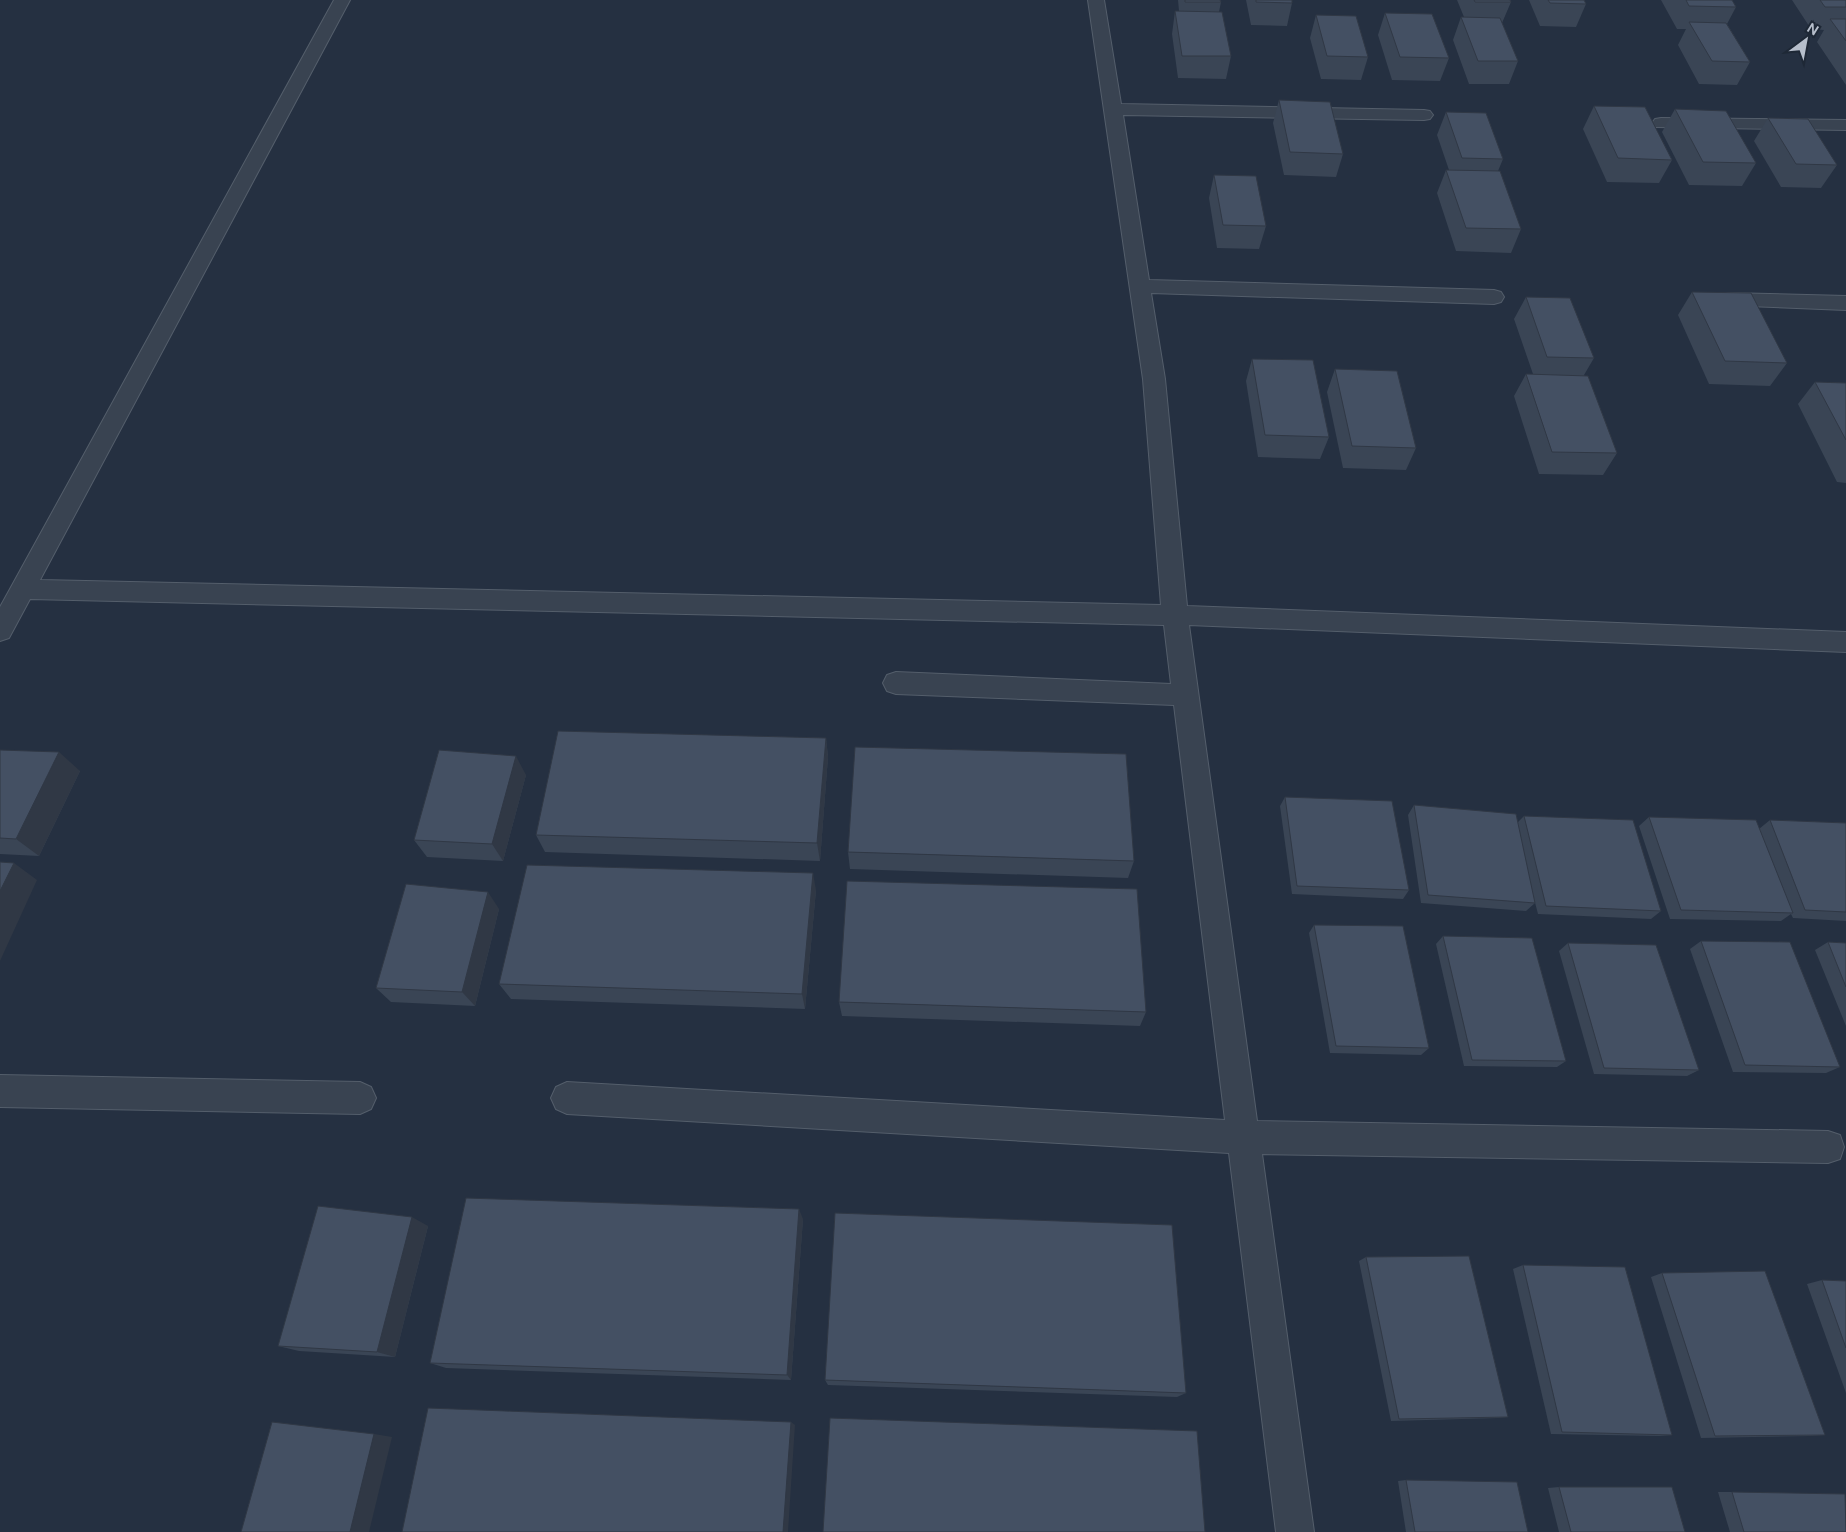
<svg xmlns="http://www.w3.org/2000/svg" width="1846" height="1532" viewBox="0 0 1846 1532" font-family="'DM Sans',sans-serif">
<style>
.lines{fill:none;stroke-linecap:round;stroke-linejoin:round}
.minor-casing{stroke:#545e6b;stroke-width:2}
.minor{fill:#394351;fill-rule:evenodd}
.wall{fill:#3a4555}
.shaded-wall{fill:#303845}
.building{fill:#445063;stroke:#303845}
</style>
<rect width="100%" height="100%" fill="#253041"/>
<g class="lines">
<defs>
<g id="minor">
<polygon points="334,0 350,0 40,580 1161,605 1143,379 1088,0 1104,0 1121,104 1424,110 1430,111 1433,115 1430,119 1424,120 1123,115 1149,280 1494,290 1501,292 1504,297 1501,302 1494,304 1151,293 1165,379 1187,606 1846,632 1846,652 1189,625 1257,1121 1828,1131 1840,1135 1844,1147 1840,1159 1828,1163 1262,1154 1314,1532 1276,1532 1229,1153 567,1114 556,1109 551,1098 556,1087 567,1082 1225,1120 1174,705 896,694 887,691 883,683 887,675 896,672 1171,684 1164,625 30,599 9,638 0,641 0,607 10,589"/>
<polygon points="1661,118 1846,120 1846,130 1655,127 1652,123 1655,119"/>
<polygon points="1728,293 1846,296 1846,310 1721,305 1718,300 1721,295"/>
<polygon points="0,1075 360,1082 371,1087 376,1098 371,1109 360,1114 0,1107"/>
</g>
</defs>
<use href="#minor" class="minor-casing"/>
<use href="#minor" class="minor"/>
</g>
<g class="wall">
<polygon points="1178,0 1220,0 1221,2 1219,12 1231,56 1226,79 1178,78 1172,34 1175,11 1179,11"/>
<polygon points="1246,0 1292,0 1292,3 1287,26 1251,25"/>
<polygon points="1457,0 1510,0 1511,2 1502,23 1518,61 1509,84 1469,84 1453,40 1461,17 1464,17"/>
<polygon points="1529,0 1584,0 1586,4 1576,27 1540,26"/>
<polygon points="1661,0 1732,0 1736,7 1727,24 1750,62 1737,85 1699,84 1678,45 1686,29 1677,29"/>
<polygon points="1792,0 1846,0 1846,85 1817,42 1824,30 1811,29"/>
<polygon points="1385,13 1449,58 1440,81 1392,80 1378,35"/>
<polygon points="1316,15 1368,57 1361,80 1321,79 1310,38"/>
<polygon points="1279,100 1343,154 1336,177 1284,175 1273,123"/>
<polygon points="1594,106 1672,160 1659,183 1607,182 1583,129"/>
<polygon points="1675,109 1756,163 1742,186 1689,185 1662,132"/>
<polygon points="1446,112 1503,159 1498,171 1521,229 1511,253 1456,251 1437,193 1446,170 1449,170 1437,135"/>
<polygon points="1768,118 1837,165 1821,188 1781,187 1754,141"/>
<polygon points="1214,175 1266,226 1259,249 1217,248 1209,198"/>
<polygon points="1692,292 1787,363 1770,386 1709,384 1678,315"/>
<polygon points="1526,297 1594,358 1584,375 1617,453 1603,475 1539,474 1514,396 1526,374 1533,374 1514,319"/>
<polygon points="1252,359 1329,437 1320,459 1258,457 1246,381"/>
<polygon points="1335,369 1416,448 1406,470 1343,468 1327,392"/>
<polygon points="1815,382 1846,383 1846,483 1837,482 1798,404"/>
<polygon points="826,738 828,757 820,861 545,852 536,835"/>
<polygon points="0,750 80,771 39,856 0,854"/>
<polygon points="526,775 503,861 427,857 414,840"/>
<polygon points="1285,797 1409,890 1403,899 1292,894 1280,806"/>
<polygon points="1414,805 1518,822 1524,816 1661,911 1651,919 1538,914 1531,887 1535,903 1526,911 1421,903 1408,815"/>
<polygon points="1649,817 1759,829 1770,820 1846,823 1846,921 1793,918 1791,914 1781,921 1670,919 1639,826"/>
<polygon points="848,852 1134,861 1128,878 850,869"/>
<polygon points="816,890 805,1009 511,999 499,984"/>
<polygon points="499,909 475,1006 391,1002 376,988"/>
<polygon points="1314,925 1429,1048 1421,1055 1330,1053 1309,933"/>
<polygon points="1443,936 1566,1061 1557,1067 1464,1066 1436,944"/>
<polygon points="1701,941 1840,1067 1826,1073 1733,1072 1690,949"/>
<polygon points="1828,942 1846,943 1846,1026 1815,950"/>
<polygon points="1568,943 1699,1070 1687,1076 1594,1074 1559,951"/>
<polygon points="839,1002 1146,1012 1140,1026 842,1016"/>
<polygon points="803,1219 791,1380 446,1368 430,1363"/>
<polygon points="428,1226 395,1357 299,1351 278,1346"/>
<polygon points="1366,1257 1508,1417 1498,1418 1391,1421 1359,1261"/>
<polygon points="1523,1265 1672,1435 1660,1436 1551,1434 1513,1269"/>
<polygon points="1662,1273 1825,1435 1810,1436 1701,1438 1651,1277"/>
<polygon points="1822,1280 1846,1281 1846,1393 1807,1284"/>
<polygon points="825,1380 1186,1393 1177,1397 828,1385"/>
<polygon points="1406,1480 1528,1532 1406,1532 1398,1481"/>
<polygon points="1559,1487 1685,1532 1559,1532 1548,1488"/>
<polygon points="1718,1492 1732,1492 1846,1532 1730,1532"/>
</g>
<g class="shaded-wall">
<polygon points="826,738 828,757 820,861 817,843"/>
<polygon points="59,752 80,771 39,856 16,839"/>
<polygon points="516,756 526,775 503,861 492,844"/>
<polygon points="14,863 37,880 0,961 0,891"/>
<polygon points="813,873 816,890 805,1009 802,994"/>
<polygon points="488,892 499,909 475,1006 462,992"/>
<polygon points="799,1209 803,1219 791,1380 787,1375"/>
<polygon points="412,1217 428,1226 395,1357 377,1352"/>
<polygon points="791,1422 795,1425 788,1532 783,1532"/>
<polygon points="374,1434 392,1437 369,1532 350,1532"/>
</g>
<g class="building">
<polygon points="1185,0 1220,0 1221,2 1185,2"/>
<polygon points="1256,0 1292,0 1292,3 1256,2"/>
<polygon points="1474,0 1510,0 1511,2 1475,2"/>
<polygon points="1548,0 1584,0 1586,4 1550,3"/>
<polygon points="1686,0 1732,0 1736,7 1689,6"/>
<polygon points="1820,0 1846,0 1846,7 1825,7"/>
<polygon points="1175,11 1222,12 1231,56 1182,56"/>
<polygon points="1385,13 1432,14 1449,58 1400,57"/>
<polygon points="1316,15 1356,16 1368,57 1327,56"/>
<polygon points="1461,17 1500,18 1518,61 1478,61"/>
<polygon points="1830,19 1846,19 1846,41"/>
<polygon points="1689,22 1726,23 1750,62 1712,61"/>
<polygon points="1279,100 1330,102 1343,154 1290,152"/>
<polygon points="1594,106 1645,107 1672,160 1618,158"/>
<polygon points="1675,109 1726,111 1756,163 1703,162"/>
<polygon points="1446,112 1486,113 1503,159 1462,158"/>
<polygon points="1768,118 1808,119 1837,165 1796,164"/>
<polygon points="1446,170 1500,171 1521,229 1466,228"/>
<polygon points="1214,175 1256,176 1266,226 1223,225"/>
<polygon points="1692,292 1751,293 1787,363 1725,361"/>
<polygon points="1526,297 1570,298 1594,358 1547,357"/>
<polygon points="1252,359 1313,360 1329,437 1265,435"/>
<polygon points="1335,369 1397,371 1416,448 1352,446"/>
<polygon points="1526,374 1588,376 1617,453 1552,452"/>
<polygon points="1815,382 1846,383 1846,440"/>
<polygon points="558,731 826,738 817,843 536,835"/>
<polygon points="855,747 1126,754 1134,861 848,852"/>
<polygon points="0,750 59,752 16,839 0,838"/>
<polygon points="439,750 516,756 492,844 414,840"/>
<polygon points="1285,797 1392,801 1409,890 1297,886"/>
<polygon points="1414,805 1516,814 1535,903 1428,895"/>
<polygon points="1524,816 1633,820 1661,911 1546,906"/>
<polygon points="1649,817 1756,820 1793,913 1681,910"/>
<polygon points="1770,820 1846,823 1846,912 1805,910"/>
<polygon points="0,862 14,863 0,891"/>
<polygon points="527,865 813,873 802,994 499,984"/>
<polygon points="847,881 1137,889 1146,1012 839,1002"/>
<polygon points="406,884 488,892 462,992 376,988"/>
<polygon points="1314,925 1403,926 1429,1048 1336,1046"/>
<polygon points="1443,936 1532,938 1566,1061 1472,1060"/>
<polygon points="1701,941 1790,942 1840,1067 1745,1065"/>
<polygon points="1828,942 1846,943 1846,987"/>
<polygon points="1568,943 1656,945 1699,1070 1604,1068"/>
<polygon points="466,1198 799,1209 787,1375 430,1363"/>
<polygon points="318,1206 412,1217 377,1352 278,1346"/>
<polygon points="835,1213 1172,1225 1186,1393 825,1380"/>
<polygon points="1469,1256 1508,1417 1399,1419 1366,1257"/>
<polygon points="1523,1265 1625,1267 1672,1435 1562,1432"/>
<polygon points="1765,1271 1825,1435 1715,1436 1662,1273"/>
<polygon points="1822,1280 1846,1281 1846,1348"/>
<polygon points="428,1408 791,1422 783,1532 402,1532"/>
<polygon points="830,1418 1197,1431 1205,1532 823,1532"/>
<polygon points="272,1422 374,1434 350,1532 241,1532"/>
<polygon points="1406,1480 1517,1482 1528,1532 1415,1532"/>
<polygon points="1559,1487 1672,1487 1685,1532 1571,1532"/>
<polygon points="1732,1492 1845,1494 1846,1532 1744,1532"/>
</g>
<g transform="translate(1806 40) rotate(32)" stroke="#1e2836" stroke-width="4" paint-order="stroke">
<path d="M0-4L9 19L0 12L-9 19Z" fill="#b6becb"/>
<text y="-8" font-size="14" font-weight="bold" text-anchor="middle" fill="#b6becb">N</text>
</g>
</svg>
